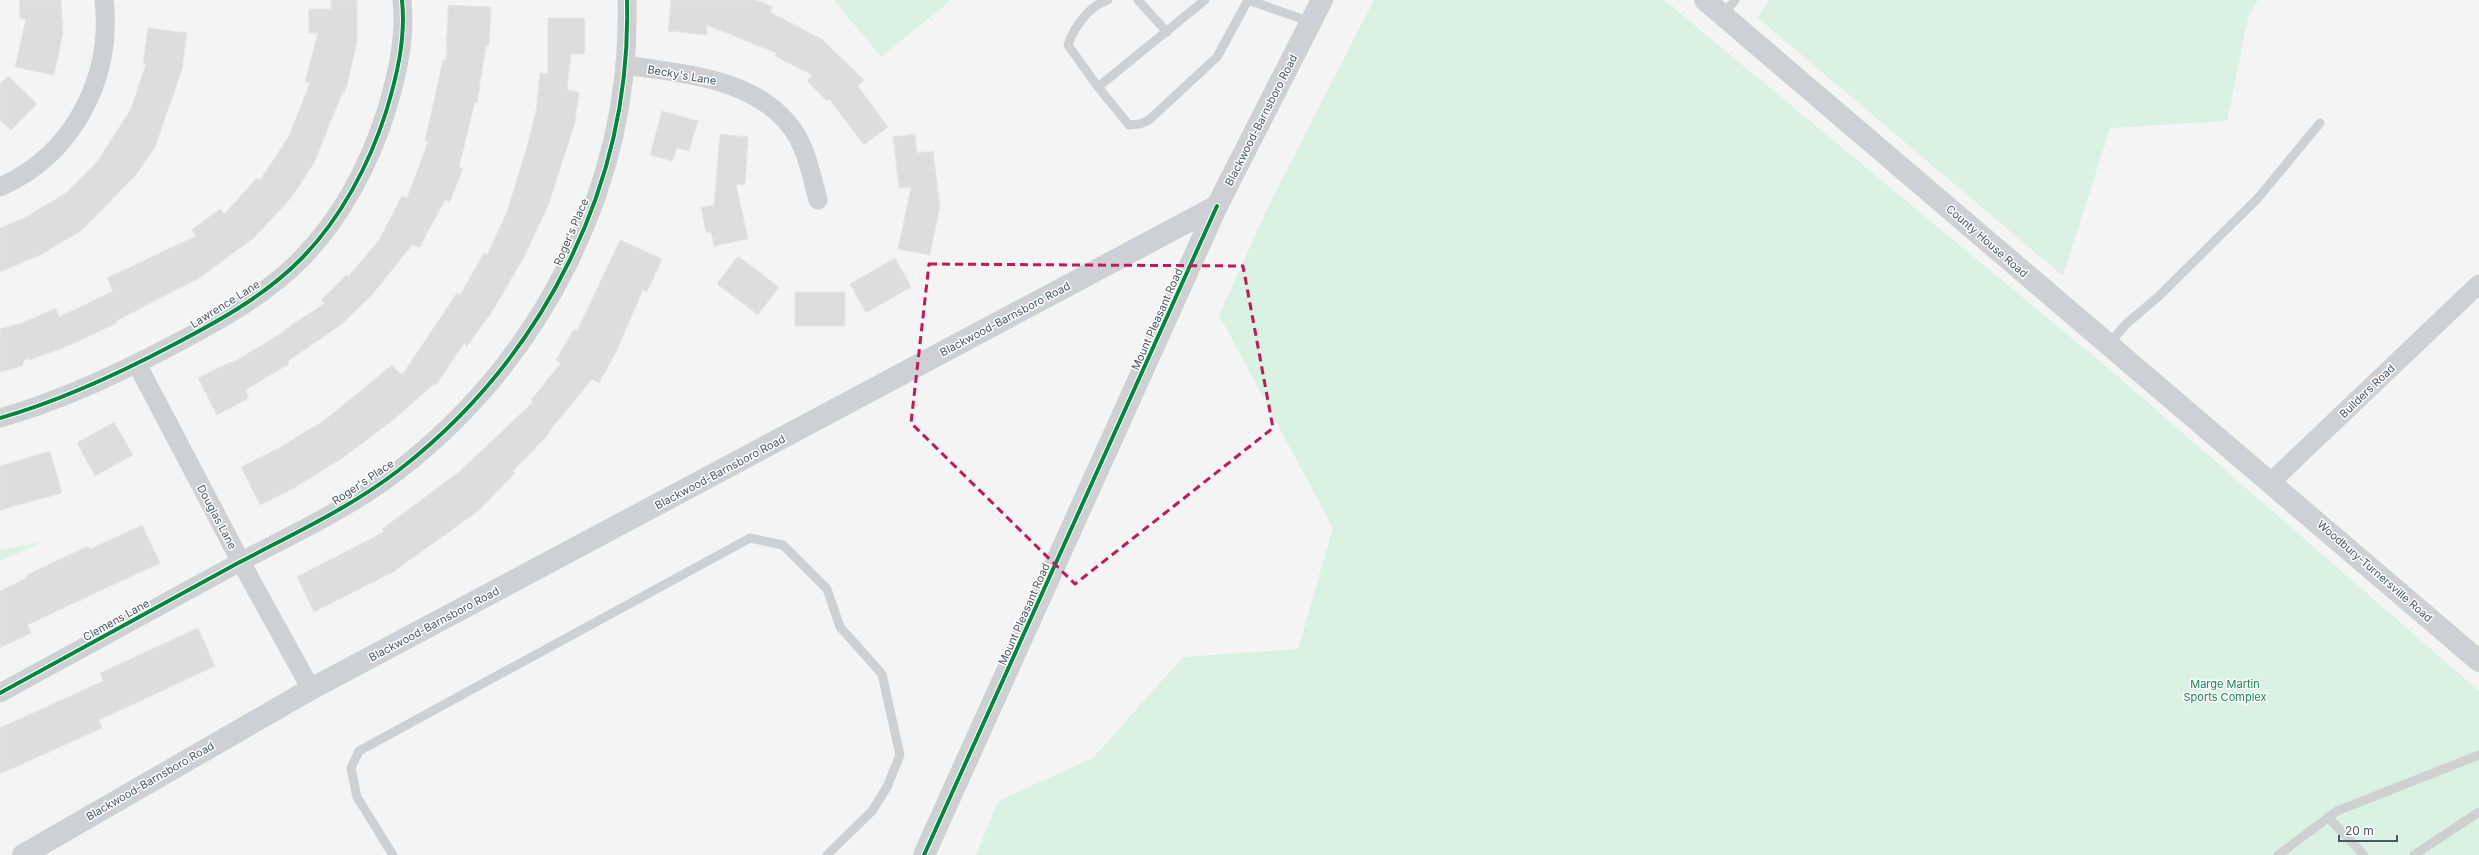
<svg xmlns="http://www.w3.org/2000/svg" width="2479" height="855" viewBox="0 0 2479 855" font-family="Inter,sans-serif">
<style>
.green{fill:#d9f2e3}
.building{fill:#ddddde;stroke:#e5e6e7}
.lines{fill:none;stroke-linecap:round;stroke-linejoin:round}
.service{stroke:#ced0d2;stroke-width:9}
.minor{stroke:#ced0d2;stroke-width:19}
.tertiary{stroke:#ced0d2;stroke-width:22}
.secondary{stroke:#ced0d4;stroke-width:22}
.cycleway-casing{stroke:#fff;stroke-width:6}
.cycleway{stroke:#00873e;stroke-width:4}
.marked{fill:none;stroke:#c2185b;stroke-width:3;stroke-dasharray:8 5;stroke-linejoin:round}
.labels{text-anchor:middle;stroke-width:3;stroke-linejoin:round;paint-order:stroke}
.street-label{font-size:11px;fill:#4a5661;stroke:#fff}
.park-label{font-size:11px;fill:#17864f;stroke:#fff}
</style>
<rect width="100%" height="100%" fill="#f4f4f4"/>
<g class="green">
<polygon points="834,0 951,0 881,57"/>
<polygon points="1374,0 1664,0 2115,374 2479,691 2479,855 976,855 998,801 1093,758 1183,657 1298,649 1333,528 1219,315 1269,205"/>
<polygon points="1769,0 2258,0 2248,18 2227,121 2110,128 2063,276 1758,18"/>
<polygon points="43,542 0,561 0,550"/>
</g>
<g class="building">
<polygon points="19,0 61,0 63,33 54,75 15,67 26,19 20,19"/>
<polygon points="331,0 357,0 357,43 345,92 343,91 314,163 291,198 254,238 199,278 116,321 117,323 70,345 30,360 29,358 24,361 22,366 0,372 0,329 22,323 56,308 59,317 113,291 107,278 196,236 191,230 220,209 224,214 257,178 260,180 288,138 310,83 305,82 318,33 309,33 309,9 331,9"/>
<polygon points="671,0 756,0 773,7 770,12 823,40 864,80 858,86 888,127 864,145 829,99 827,101 807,81 812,75 775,56 776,53 707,25 707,35 668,31"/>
<polygon points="448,5 491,7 489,46 486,46 477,103 475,102 459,167 463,168 450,202 445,200 419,248 413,244 371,296 341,325 288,361 289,364 245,390 249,398 217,415 198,378 231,362 232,363 285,331 284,330 325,303 321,300 346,275 348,277 379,240 402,196 407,198 428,142 425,141 443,60 446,60"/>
<polygon points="548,18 585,18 585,54 571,54 567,90 579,92 575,123 548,206 524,257 492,312 467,346 464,343 436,385 434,384 392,421 344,457 294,488 260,505 241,467 277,449 325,420 392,365 402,375 457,293 460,295 484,253 487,255 507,212 526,150 536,112 540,73 548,74"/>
<polygon points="148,28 187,33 182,69 155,147 135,176 81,231 40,255 0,272 0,228 26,217 66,193 97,162 131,109 146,64 143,64"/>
<polygon points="8,76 37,104 11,130 0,120 0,84"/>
<polygon points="662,111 698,121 689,151 677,148 672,161 650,155"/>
<polygon points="720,134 748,137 745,185 736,184 748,239 714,246 711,232 706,233 701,207 714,205"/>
<polygon points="915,134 917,153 933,151 940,206 930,255 898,249 911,187 899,188 893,137"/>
<polygon points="620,240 662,259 647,292 643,290 616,352 599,383 592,379 548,433 549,434 513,471 515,473 478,511 393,572 314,612 297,577 384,532 382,529 459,472 533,402 531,400 561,363 556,360 574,329 577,331"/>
<polygon points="738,256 779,287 758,315 717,284"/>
<polygon points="895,258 911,287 866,313 850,284"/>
<rect x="795" y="292" width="50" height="34"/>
<polygon points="114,422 133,455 95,476 77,443"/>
<polygon points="50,451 62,493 0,510 0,466"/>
<polygon points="142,525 160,563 27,625 31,633 0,648 0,591 28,577 27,575 88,546 90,549"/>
<polygon points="198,628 215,666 99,720 102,728 0,774 0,728 103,681 100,673"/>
</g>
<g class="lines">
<g class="service">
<polyline points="1138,0 1167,32"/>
<polyline points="1205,0 1098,87 1129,125 1140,124 1149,120 1217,57 1248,0"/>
<polyline points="1248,0 1311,22"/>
<polyline points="1723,15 1735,0"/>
<path d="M1098,87l-30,-42c6,-18 22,-40 40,-45"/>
<polyline points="2108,345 2126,324 2159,296 2258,198 2320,123"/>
<polyline points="2328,817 2364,855"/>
<polyline points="393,855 357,797 351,768 359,751 750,538 783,545 827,589 840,627 882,674 900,755 887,787 872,811 827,855"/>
<polyline points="2278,855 2337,811 2479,755"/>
<polyline points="2414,855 2479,812"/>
</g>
<g class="minor">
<path d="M625,65c60,9 137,13 172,71 11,20 15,42 21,64"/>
<path d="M0,187c73,-32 113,-109 104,-187"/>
<polyline points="137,364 241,562 311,689"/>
<path d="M0,418c60,-17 116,-43 171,-72 46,-24 94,-50 131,-88 39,-40 67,-93 84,-146 11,-36 20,-74 16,-112"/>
<polyline points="2271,482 2479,284"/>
<path d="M0,693c80,-43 159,-87 238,-130 55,-29 112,-55 161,-93 144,-112 233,-286 228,-470"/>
</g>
<polyline class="tertiary" points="924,855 1217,206"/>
<g class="secondary">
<polyline points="1705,0 2479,661"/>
<polyline points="23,855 311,689 1217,206 1322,0"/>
</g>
<defs>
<g id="cycleway">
<path d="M0,418c60,-17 116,-43 171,-72 46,-24 94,-50 131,-88 39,-40 67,-93 84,-146 11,-36 20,-74 16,-112"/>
<path d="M0,693c80,-43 159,-87 238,-130 55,-29 112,-55 161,-93 144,-112 233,-286 228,-470"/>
<polyline points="924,855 1217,206"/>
</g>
</defs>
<use href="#cycleway" class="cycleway-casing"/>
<use href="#cycleway" class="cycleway"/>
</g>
<path class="marked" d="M929,264l314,2 30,162 -198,156 -164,-161z"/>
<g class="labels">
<g class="street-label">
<text transform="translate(682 75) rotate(10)" y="4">Becky's Lane</text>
<text transform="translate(1261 120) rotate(-63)" y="4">Blackwood-Barnsboro Road</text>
<text transform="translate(571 232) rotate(-67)" y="4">Roger's Place</text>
<text transform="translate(1987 241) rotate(41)" y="4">County House Road</text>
<text transform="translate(225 304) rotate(-32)" y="4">Lawrence Lane</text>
<text transform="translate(1005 319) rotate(-28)" y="4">Blackwood-Barnsboro Road</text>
<text transform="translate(1157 319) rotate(-66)" y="4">Mount Pleasant Road</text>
<text transform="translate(2367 391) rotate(-44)" y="4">Builders Road</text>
<text transform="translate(720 472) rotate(-28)" y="4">Blackwood-Barnsboro Road</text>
<text transform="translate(363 482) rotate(-34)" y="4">Roger's Place</text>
<text transform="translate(217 517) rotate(62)" y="4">Douglas Lane</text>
<text transform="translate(2375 571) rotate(41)" y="4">Woodbury-Turnersville Road</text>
<text transform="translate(1024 614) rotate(-66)" y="4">Mount Pleasant Road</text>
<text transform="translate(116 620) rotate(-29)" y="4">Clemens Lane</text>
<text transform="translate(434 624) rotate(-28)" y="4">Blackwood-Barnsboro Road</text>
<text transform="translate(150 781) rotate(-30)" y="4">Blackwood-Barnsboro Road</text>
</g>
<g class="park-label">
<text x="2225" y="688">Marge Martin<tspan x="2225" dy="13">Sports Complex</tspan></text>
</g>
</g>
<path d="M2339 835v6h58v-6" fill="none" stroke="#4a5661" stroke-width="2"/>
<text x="2345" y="835" font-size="12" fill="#4a5661" stroke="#ffffff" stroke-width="3" paint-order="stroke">20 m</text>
</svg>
